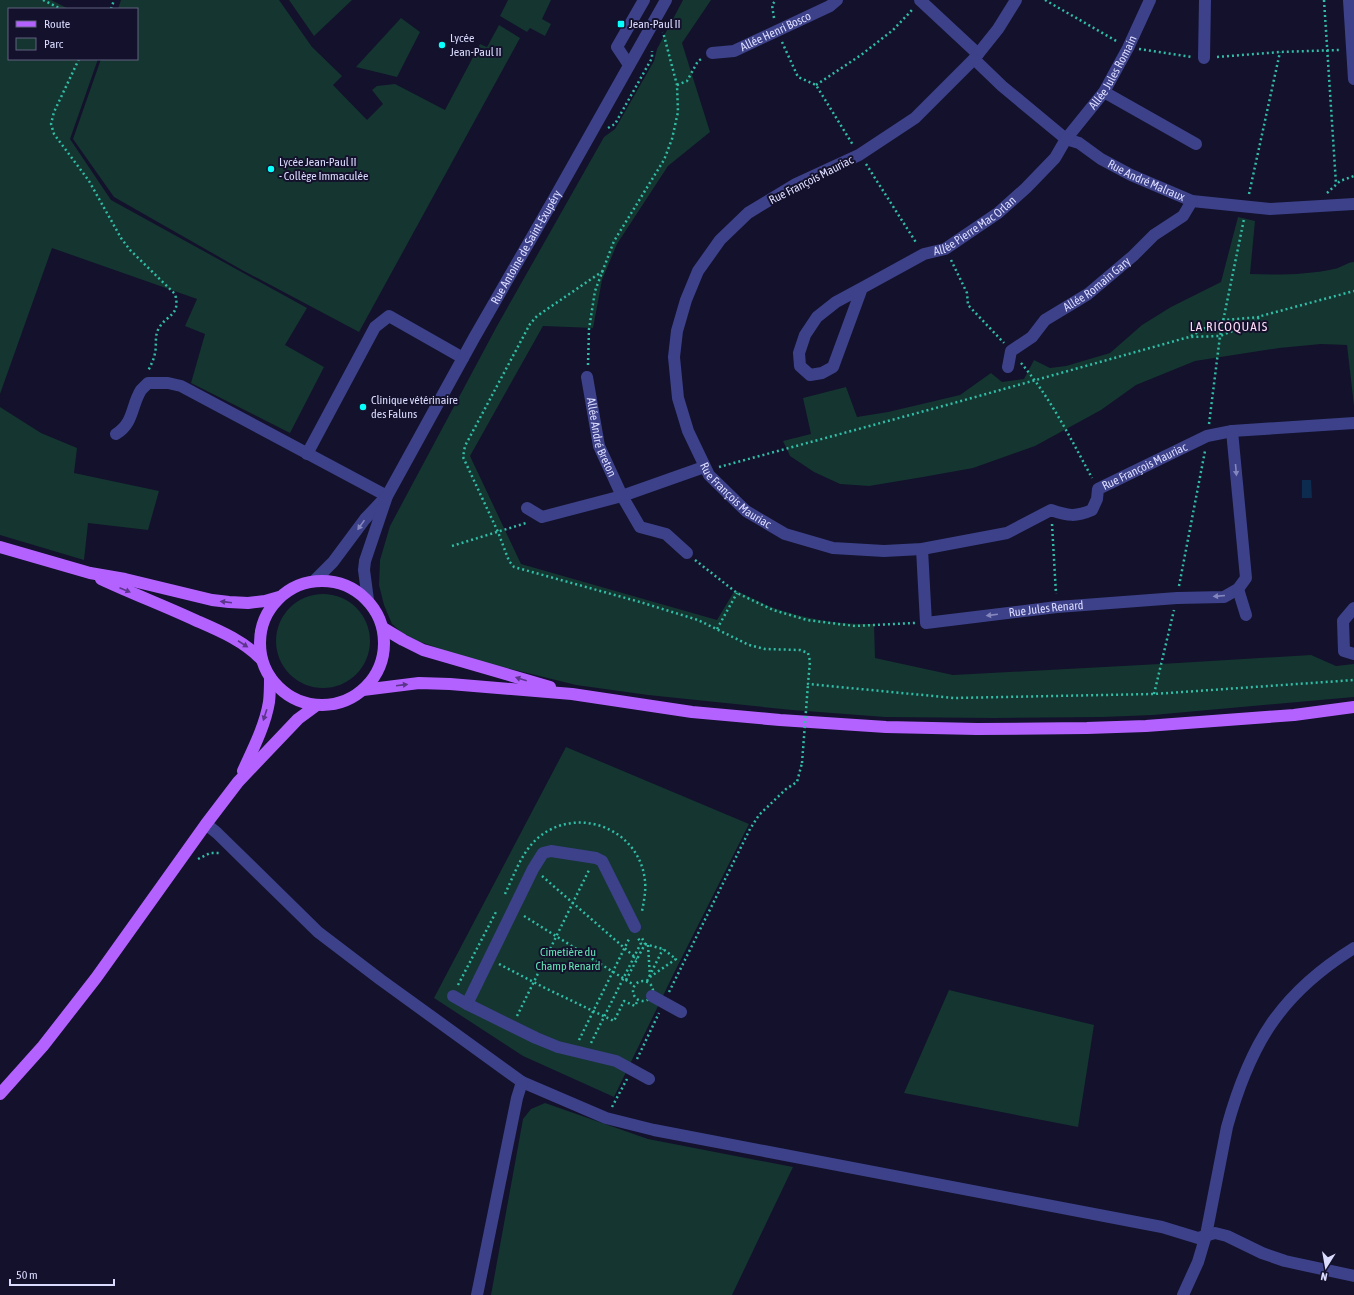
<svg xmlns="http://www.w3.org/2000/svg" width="1354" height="1295" viewBox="0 0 1354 1295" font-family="'Asap Condensed',sans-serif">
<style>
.green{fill:#143530}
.water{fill:#0d2b4e}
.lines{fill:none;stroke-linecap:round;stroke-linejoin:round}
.path{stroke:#31bda6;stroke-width:2.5;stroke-dasharray:2 3;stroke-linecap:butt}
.minor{stroke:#3c4189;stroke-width:12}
.major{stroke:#b462ff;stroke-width:12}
.path-bridge{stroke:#31bda6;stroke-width:2.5;stroke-dasharray:2 3;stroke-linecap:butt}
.oneway{fill:#8486be}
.oneway2{fill:#5b358a}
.poi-dot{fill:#07fffe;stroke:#13112b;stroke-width:1.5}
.labels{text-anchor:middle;stroke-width:4;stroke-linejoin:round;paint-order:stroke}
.poi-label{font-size:12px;fill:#dbdbff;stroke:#13112b;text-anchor:start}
.street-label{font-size:12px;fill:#dbdbff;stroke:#13112b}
.park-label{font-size:12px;fill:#65e1b5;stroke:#13112b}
.neighbourhood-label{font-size:13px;letter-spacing:1px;fill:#ffddf6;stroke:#13112b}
</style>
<rect width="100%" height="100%" fill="#13112b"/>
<g class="green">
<polygon points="0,0 51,0 69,9 9,9 9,59 98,59 70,139 111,200 307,308 285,345 324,367 290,433 191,383 205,334 185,326 197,299 52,248 0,394"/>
<polygon points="121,0 279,0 312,47 342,76 333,85 367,120 383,104 372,90 377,86 395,84 445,110 480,44 487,47 499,25 520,38 359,332 242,270 114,197 73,139 101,59 137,59 137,9 118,9"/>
<polygon points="289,0 352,0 314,36"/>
<polygon points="508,0 551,0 542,19 551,24 545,36 530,28 527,32 500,16"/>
<path d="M683,0h28l-29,43 28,89 -42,34 -51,78 -15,36 -9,48 -50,-2 -73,130 51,108 196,56 18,-30c13,6 26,13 39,18 31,11 67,17 100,16l1,34 78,17 225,-12 133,-8 25,11 18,-2v33l-201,18 -50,2 -109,1 -109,-1 -93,-7 -144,-15 -72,-10 -89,-22 -44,-13 -25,-9 -17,-9 -9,-8 -8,-19 -5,-20 1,-25 10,-34 107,-200 107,-189 11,-8 39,-68 3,-12z"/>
<polygon points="401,18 420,32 397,77 356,67"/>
<path d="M1238,217l17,4 -5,53c28,1 56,1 84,-5 7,-1 13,-7 20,-7v144l-7,-61 -26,-1 -42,4 -84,13 -59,24 -35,25 -66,36 -62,22 -50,9 -54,9 -29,-2 -26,-12 -24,-16 -7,-15 28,-7 -8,-36 43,-11 11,30 31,-5 72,-17 31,-22 11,9 22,-3 10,-19 16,8 16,-2 44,-13 32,-28 29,-18 50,-25z"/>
<polygon points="0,407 41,433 77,448 74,473 159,491 148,530 88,523 84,560 0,535"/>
<circle cx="323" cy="641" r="47"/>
<polygon points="566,747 749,824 675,971 614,1097 523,1056 434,998"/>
<polygon points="949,990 1094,1025 1078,1127 904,1093"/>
<polygon points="545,1103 648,1139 793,1167 732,1295 491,1295 523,1119 531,1109"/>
</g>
<polygon class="water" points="1302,480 1311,480 1312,498 1302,498"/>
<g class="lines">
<g class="path">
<polyline points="43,0 61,9"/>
<polyline points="1045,0 1118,42"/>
<polyline points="1324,0 1336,184"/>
<polyline points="111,9 114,0"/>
<polyline points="774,18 772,5 776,0"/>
<polyline points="782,42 798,77 816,85 853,145"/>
<polyline points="1139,49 1192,57"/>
<polyline points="1217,57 1280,52 1340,50"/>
<path d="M79,59l-25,53 -3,12 3,10 35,47 32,57 9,12 45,44c6,22 -8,20 -16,34 -5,8 -2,17 -4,25 -1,6 -4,12 -7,18"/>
<polyline points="677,85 687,81 698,61 703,58"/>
<polyline points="816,85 861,55 893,30 913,9"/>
<polyline points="608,128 615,124 652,58 652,51"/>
<polyline points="866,164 917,244"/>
<polyline points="1327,193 1340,181 1354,176"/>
<polyline points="1249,194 1280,52"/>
<polyline points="951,260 967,293 968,305 1004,343"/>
<polyline points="603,271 537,316 530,324 465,446 463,457 498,532 509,561 514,567 640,602 698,620 749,645 765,649 800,650 808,653 810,661 808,684 954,698 1154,694 1354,680"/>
<polyline points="1191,336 1209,326 1224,320 1260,317"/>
<path d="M1021,363c29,34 50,76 71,115"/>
<polyline points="588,365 589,329 595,291 614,241 664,160 672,139 678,112 677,85 663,32"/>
<polyline points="1209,424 1220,336 1244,219"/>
<polyline points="719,467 954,403 1189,337 1220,336 1250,324 1261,316 1354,291"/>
<polyline points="1052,524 1056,594"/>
<polyline points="452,546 526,523"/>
<polyline points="695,560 737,593 773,610 807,620 855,626 915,623"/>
<polyline points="1179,586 1205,451"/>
<polyline points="717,629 737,593"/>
<polyline points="1154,694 1174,610"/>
<polyline points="198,859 210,853 219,853"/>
<polyline points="542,876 637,959"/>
<path d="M505,894c9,-19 17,-43 34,-57 39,-32 101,-8 106,44 1,10 -1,20 -3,30"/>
<polyline points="524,916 634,985"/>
<polyline points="645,944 663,949 676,959 650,977"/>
<polyline points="648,945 650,977"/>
<polyline points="499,964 545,988 614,1021 624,1001 635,1006 638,1000"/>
<polyline points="626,980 645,944 641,936"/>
<circle cx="643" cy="991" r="10"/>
<polyline points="647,981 663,949"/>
<polyline points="458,985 497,910"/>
<polyline points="669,992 750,829 759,815 786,789 797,782 802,763"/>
<polyline points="517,1016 590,868"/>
<polyline points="579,1040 630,937"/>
<polyline points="591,1043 641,943 638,938"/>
<polyline points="637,1059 659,1013"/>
<polyline points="612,1107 627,1079"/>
</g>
<g class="minor">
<polyline points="920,0 978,54"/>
<path id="s1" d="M1016,0l-18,29 -24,30 -59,59 -56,37 -63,29 -48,29 -28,27 -22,31 -12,29 -9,31 -3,26 4,41 10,33 21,44 37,36 39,23 48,14 51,3 38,-2 85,-16 44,-23c17,6 25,7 41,0l5,-11 1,-10 109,-53 25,-5 122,-8"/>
<polyline points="1349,0 1354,79"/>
<path id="s2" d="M712,53l22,-2 96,-45 7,-6"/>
<polyline points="1204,58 1205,0"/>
<path id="s3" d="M974,59l28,27 64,53 13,4 22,16 30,16 61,26 78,8 84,-5"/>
<polyline points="629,65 617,47 644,0"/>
<polyline points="1104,92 1196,144"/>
<path id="s4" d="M862,288l-29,79 -11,6 -12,2 -10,-9 -1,-13 6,-18 12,-18 19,-15 26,-14 62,-34 21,-5 53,-36 28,-25 29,-30 11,-19 38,-47 24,-44 22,-48"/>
<path id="s5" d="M1008,367l3,-16 21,-14 13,-17 43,-26 45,-38 21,-21 29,-19 9,-15"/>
<path id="s6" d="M587,377l12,69 23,50 18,31 26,7 21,19"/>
<path d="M116,434c18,-11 15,-28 25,-44 2,-2 5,-5 7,-7h20l13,3 206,110"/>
<polyline points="307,454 375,327 389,316 463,358"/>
<polyline points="527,508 542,517 622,496 704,467"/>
<path id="s7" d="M922,549l4,74 131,-16 120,-9 47,-1 14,-8 8,-11 -14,-147"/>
<polyline points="315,580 333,562 365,519 383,500"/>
<polyline points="1238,589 1246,615"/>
<path id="s8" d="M368,600l-4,-30 1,-9 22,-65 87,-158 81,-141 111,-197"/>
<polyline points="1354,608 1343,621 1344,651 1354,654"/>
<polyline points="206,824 217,833 318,932 381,980 522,1082 606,1118 654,1130 1162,1227 1198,1238 1215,1233 1227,1236 1262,1253 1285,1261 1354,1276"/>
<polyline points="635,927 602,861 596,858 551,851 543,853 533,869 467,1004 536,1038 558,1047 616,1061 649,1079"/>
<polyline points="453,996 467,1004"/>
<polyline points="652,996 681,1012"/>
<polyline points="477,1295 517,1098 522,1082"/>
<path d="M1183,1295l15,-33 8,-27 21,-108c23,-83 53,-133 127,-179"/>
</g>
<g class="major">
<polyline points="0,547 90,573 125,579 212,600 229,602 248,603 265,601 279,597"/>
<path d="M101,579c32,15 64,27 96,42 23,10 47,20 65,39"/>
<circle cx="322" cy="643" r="62"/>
<polyline points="383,628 403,640 423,650 550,687"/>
<polyline points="363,690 419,683 450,684 572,694 692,712 780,720 886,727 977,729 1087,728 1146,726 1294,715 1354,707"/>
<path d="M243,771c10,-22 22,-45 26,-69 1,-8 1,-17 1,-25"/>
<polyline points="0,1094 43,1046 96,978 206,824 238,782 298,719 317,705"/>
</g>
<polyline class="path-bridge" points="802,763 808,684"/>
</g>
<defs><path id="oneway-solid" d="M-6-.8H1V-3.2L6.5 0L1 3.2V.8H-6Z"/></defs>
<g class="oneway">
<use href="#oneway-solid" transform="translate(1236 470) rotate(85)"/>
<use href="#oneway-solid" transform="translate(361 525) rotate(125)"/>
<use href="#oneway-solid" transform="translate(1219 596) rotate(175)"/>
<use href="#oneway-solid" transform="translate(992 615) rotate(173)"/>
</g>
<g class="oneway2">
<use href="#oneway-solid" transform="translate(125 590) rotate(23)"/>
<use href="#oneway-solid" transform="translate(226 602) rotate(-173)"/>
<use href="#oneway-solid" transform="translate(243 644) rotate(33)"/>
<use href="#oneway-solid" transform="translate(521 679) rotate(-163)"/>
<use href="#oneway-solid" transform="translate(402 685) rotate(-7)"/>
<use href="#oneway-solid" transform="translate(265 715) rotate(108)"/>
</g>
<g class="poi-dot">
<rect x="617" y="20" width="8" height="8" rx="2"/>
<circle cx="442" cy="45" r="4"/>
<circle cx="271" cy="169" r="4"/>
<circle cx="363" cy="407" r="4"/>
</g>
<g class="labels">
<g class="poi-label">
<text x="629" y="28">Jean-Paul II</text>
<text x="450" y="42">Lycée<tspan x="450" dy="14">Jean-Paul II</tspan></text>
<text x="279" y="166">Lycée Jean-Paul II<tspan x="279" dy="14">- Collège Immaculée</tspan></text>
<text x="371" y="404">Clinique vétérinaire<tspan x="371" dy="14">des Faluns</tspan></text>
</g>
<g class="street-label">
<text dy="4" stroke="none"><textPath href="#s2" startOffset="68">Allée Henri Bosco</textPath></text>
<text dy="4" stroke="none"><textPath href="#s4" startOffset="569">Allée Jules Romain</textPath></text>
<text transform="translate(811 180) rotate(-27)" y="4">Rue François Mauriac</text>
<text dy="4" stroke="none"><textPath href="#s3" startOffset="213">Rue André Malraux</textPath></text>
<text dy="4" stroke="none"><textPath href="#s4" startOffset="359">Allée Pierre Mac Orlan</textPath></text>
<text dy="4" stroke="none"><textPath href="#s8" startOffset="393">Rue Antoine de Saint-Exupéry</textPath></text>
<text dy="4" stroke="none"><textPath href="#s5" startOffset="126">Allée Romain Gary</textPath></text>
<text dy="4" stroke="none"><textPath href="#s6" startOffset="62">Allée André Breton</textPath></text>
<text dy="4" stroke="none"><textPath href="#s1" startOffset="1128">Rue François Mauriac</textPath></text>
<text dy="4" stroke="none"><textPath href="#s1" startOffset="673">Rue François Mauriac</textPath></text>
<text dy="4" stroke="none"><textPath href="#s7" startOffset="195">Rue Jules Renard</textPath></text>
</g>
<g class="park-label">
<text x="568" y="956">Cimetière du<tspan x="568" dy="14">Champ Renard</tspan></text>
</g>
<g class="neighbourhood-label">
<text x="1229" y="331">LA RICOQUAIS</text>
</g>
</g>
<rect x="8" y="8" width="130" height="52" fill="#13112b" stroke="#636280"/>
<rect x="16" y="21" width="20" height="6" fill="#b462ff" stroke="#636280"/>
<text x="44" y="28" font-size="12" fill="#dbdbff">Route</text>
<rect x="16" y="38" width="20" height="12" fill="#143530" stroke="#636280"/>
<text x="44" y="48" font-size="12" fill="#dbdbff">Parc</text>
<g transform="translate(1326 1267) rotate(191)" stroke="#13112b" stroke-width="3" paint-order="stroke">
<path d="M0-3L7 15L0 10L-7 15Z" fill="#dbdbff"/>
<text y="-6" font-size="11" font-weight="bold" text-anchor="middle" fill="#dbdbff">N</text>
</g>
<path d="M10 1279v6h104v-6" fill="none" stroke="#dbdbff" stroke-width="2"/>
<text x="16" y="1279" font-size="12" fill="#dbdbff" stroke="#13112b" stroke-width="3" paint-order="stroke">50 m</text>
</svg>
